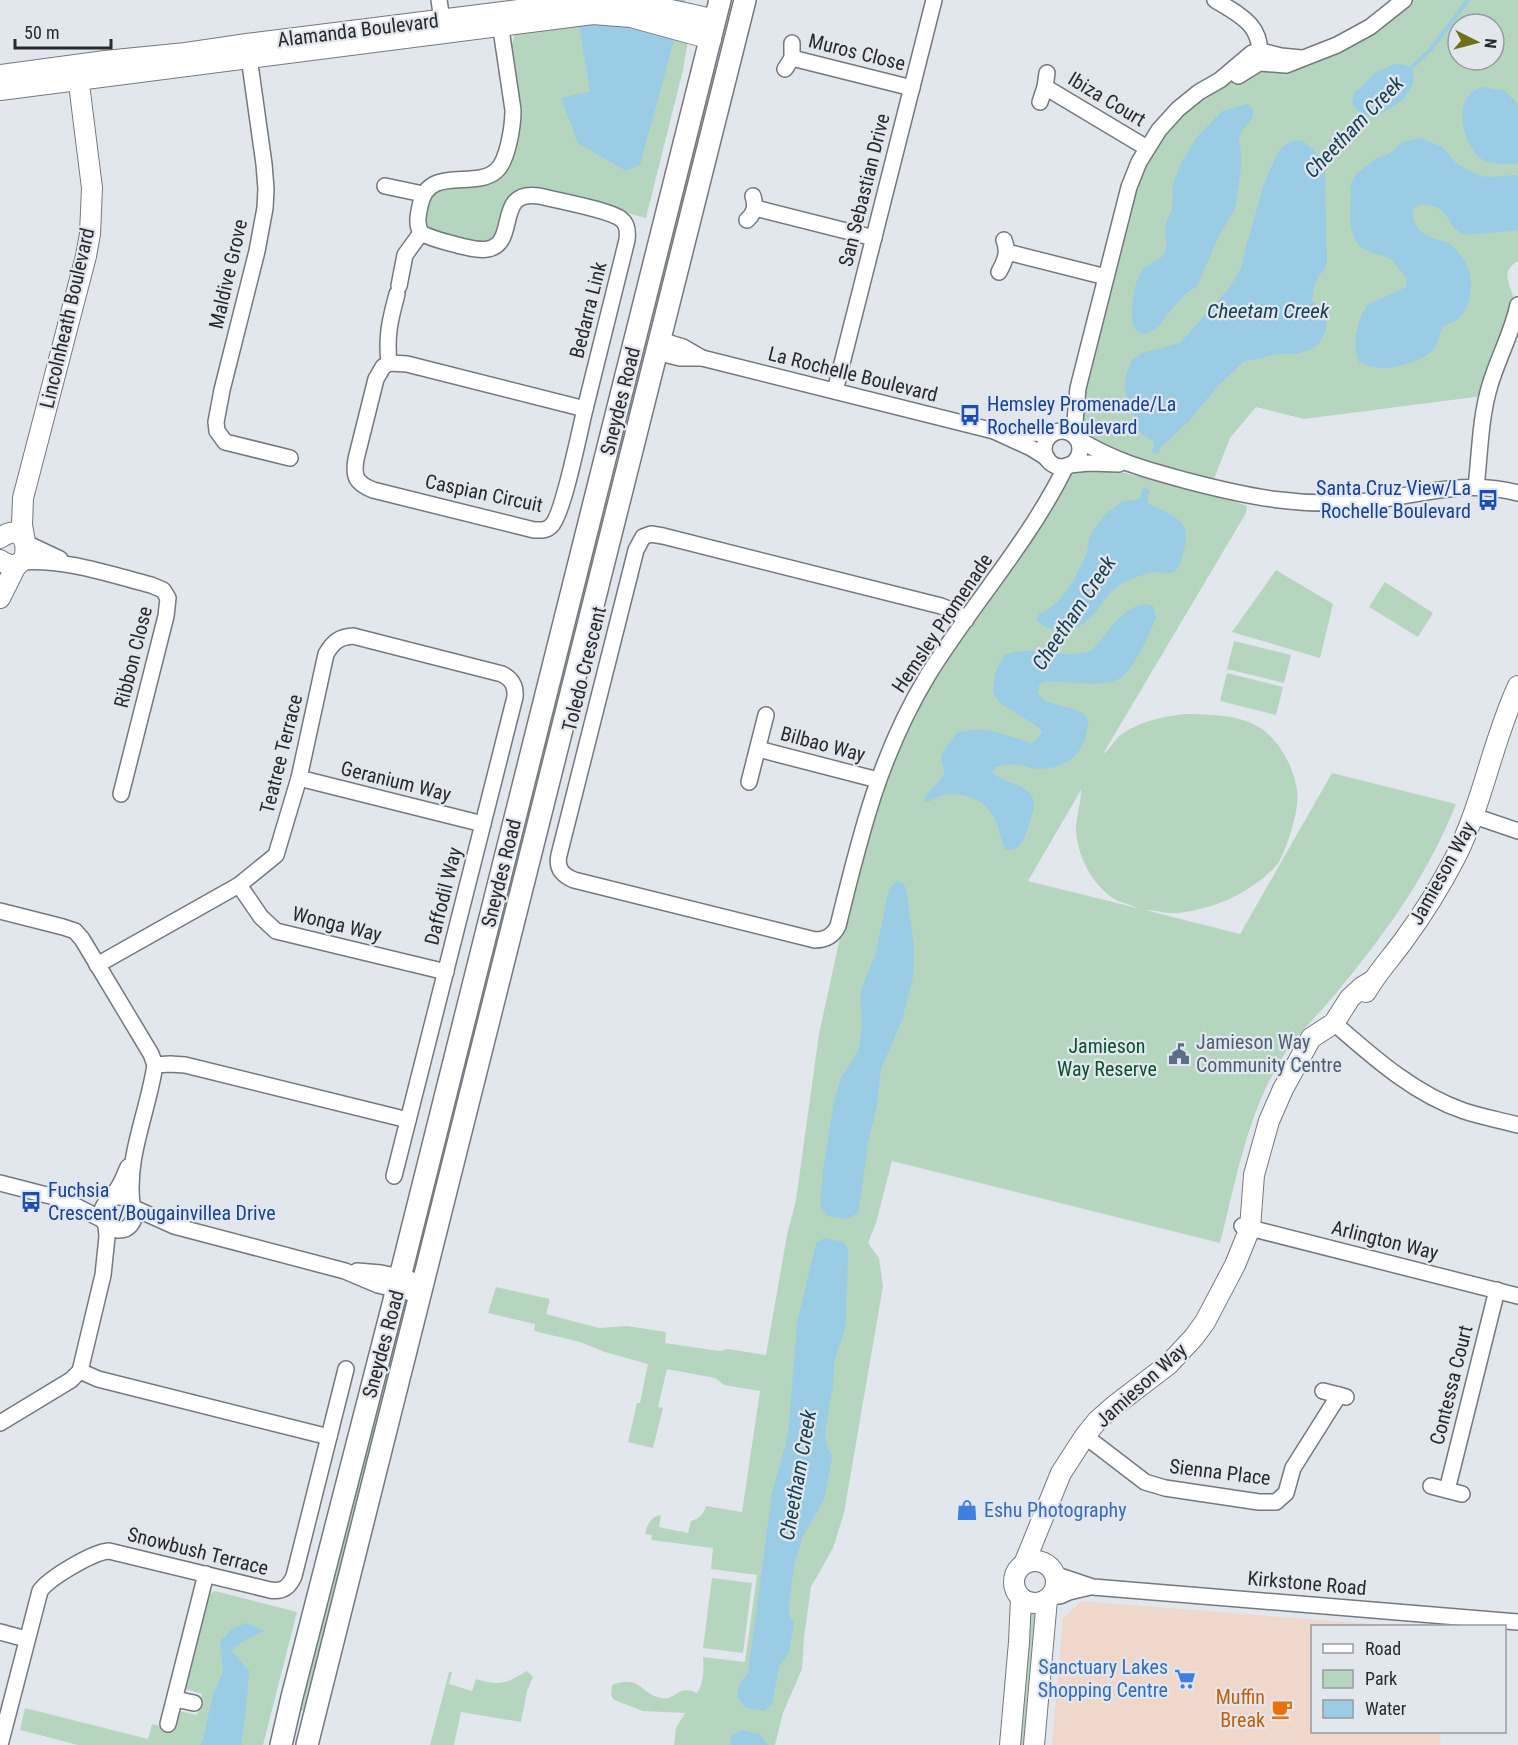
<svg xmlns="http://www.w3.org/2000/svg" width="1518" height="1745" viewBox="0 0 1518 1745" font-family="'Roboto Condensed',sans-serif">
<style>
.commercial{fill:#efd7cc}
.green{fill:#b6d5bf;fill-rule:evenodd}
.water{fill:#9bcce5}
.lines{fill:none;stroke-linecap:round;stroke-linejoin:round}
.stream{stroke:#9bcce5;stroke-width:4}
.minor-casing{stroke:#74797f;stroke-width:18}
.tertiary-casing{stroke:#74797f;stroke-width:22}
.secondary-casing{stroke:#74797f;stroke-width:24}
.minor{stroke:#fff;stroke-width:15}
.tertiary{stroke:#fff;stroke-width:20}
.secondary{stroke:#fff;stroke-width:21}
.labels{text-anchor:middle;stroke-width:4.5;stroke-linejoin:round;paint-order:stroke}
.street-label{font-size:20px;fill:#282a2c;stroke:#e2e7ee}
.transit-label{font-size:20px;fill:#164399;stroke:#e2e7ee;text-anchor:start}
.service-label{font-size:20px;fill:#4e5e75;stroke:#e2e7ee;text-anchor:start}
.park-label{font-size:20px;fill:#08522d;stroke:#e2e7ee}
.shop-label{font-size:20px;fill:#366cbe;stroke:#e2e7ee;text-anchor:start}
.food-label{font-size:20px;fill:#c56008;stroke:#e2e7ee;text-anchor:end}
.water-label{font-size:21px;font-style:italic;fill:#184153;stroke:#e2e7ee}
</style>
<rect width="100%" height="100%" fill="#e2e7ee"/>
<polygon class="commercial" points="1081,1601 1394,1626 1312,1626 1312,1732 1441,1732 1440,1745 1052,1745 1063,1619"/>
<g class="green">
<path d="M1411,0h107v261c-21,12 -4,26 -4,43l-31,92 -179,23 -48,-12 -26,31 -16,41 -94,-23 -37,-18 -5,-22 56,-228 18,-40 38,-44 38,-21 13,-5 14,-10 24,1zM1458,24h36v36h-36z"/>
<path d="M571,23l117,17 -5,30 -37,148 -121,-31c-34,7 -12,63 -51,56 -15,-2 -31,-9 -45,-14 -10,-13 0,-27 6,-39l68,-17 8,-126 4,-13z"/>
<polygon points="710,70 720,73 660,313 649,310"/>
<path d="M1108,469l101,24 38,13 -1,7 -143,241c7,-5 12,-15 19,-20 17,-13 52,-21 74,-20 21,1 47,2 66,15 18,13 32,39 35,61 2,15 -3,31 -7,45 -4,11 -8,25 -16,33 -15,16 -37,29 -57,36 -12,4 -28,8 -40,9 -11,1 -22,-3 -32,-3l95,24 92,-161 124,31c-28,71 -71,130 -119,188 -18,23 -40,41 -55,66 -35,56 -46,123 -62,185l-328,-82 -16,62 -8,20 11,15 4,28 -39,227 -11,35 -22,39 -7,51 -2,31 -19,44 -8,32h-101l2,-17 9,-15 -42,-2 -29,-11 -3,-5 1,-10c29,-11 29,10 49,13 16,3 15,-14 36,-5 7,-12 7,-22 6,-36l42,5 12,-87 -46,-6 2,-21 -62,-8 1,-5 -7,-1c2,-9 6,-18 16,-19l-2,12 29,6 3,-12c8,-2 13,-7 15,-15l36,6 18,-121 -36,-6 -9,-7 -48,-9 -9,38 5,1 -10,40 -25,-6 9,-39h3l8,-39 -43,-12 -25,-10 -46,-11 1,-7 -47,-11 8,-26 54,12 -4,15 53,14 28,-2 39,6 -1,11 54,8 9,-2 38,6 21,-120 9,-35 23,-166 22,-101 46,-165 39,-78 146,-220zM1081,790c0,11 -4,25 -5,37 0,26 14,54 35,70 7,5 18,7 26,11l-109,-27z"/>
<polygon points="598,517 608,519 474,1047 462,1076 457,1075"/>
<polygon points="1276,570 1333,604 1320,658 1232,632"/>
<polygon points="1385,582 1433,613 1418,637 1369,607"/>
<polygon points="1234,641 1291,655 1284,683 1227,669"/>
<polygon points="1227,673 1283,687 1276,715 1220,701"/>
<polygon points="397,1318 407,1321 319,1669 308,1692 303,1711 298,1710"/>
<polygon points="712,1578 752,1583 743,1653 703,1648"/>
<polygon points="215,1591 297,1612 263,1745 78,1745 20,1730 25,1708 148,1739 152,1724 174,1730 179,1711 197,1715 202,1694 185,1689 208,1595"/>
<polygon points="1028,1609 1038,1612 1028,1745 1015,1745"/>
<path d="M527,1671l6,6 -6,14 -6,31 -60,-10 -7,33h-24l19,-73h3l-3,12 23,7 4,-12c26,7 28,5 51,-8z"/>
</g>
<g class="water">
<polygon points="573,0 685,0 640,165 626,171 578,143 561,98 590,91 580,30"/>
<path d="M1394,64c9,0 16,0 19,10 6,20 -34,49 -51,40 -4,-2 -7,-7 -10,-10l2,-12 7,-4 13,-15z"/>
<path d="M1484,87l21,4 13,14v59c-11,0 -29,1 -38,-6 -19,-17 -29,-65 4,-71z"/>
<path d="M1248,104l5,6v7l-12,15 -2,9 2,11v17l-6,40 -16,27 -22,50c-10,6 -19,15 -26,24 -8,10 -13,21 -26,24 -2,-1 -7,-2 -9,-4 -9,-8 -2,-52 7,-61 5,-5 14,-9 20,-13l4,-11 -2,-13 1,-9 6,-14 1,-25 8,-21 15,-25 26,-27z"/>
<path d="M1421,138l21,9 14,16 18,10 12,4 32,-2v55l-52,5c-17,-6 -14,-16 -25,-25 -6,-4 -13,-5 -20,-6l-8,5c-2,15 7,25 22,30 4,1 10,2 13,4 6,3 15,14 18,20 9,16 6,44 -8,56 -4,4 -11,4 -15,9 -4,5 -4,12 -7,17 -5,9 -16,15 -26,18 -20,6 -34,8 -52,-2l-3,-15 1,-12 5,-18 6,-11 39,-18 1,-9 -15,-18 -10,-5 -8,-1 -13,-7 -6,-7 -3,-8 -2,-12 1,-37 6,-9 18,-15 14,-5 13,-12z"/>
<path d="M1300,140c12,5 20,18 25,30l2,92c-1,8 -6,10 -10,17 -3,6 -4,14 -5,21l15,17 -1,14 -8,14 -6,4 -15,5h-18l-36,8 -25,24 -29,35 -23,22 -4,2 -4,9 -6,-2 2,-5 -1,-6 -18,-12v-11l-8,-17 -2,-13 1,-13 6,-15 10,-7 38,-10 48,-54 13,-20 5,-22 18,-63 12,-28 5,-8 11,-7z"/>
<path d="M1143,488l7,1 -3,10 2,5c28,13 45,17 33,52 -1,6 -3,13 -8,16 -6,3 -12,0 -18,0 -12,1 -24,7 -35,12 -15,8 -21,26 -34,37 -13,11 -39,13 -50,-1l1,-5 15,-9 9,-9 12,-18 13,-26 2,-14 3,-7 14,-18 17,-13 12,-1 5,-2z"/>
<path d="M1145,604l8,2 3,11c-7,18 -22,54 -39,63 -12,7 -56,2 -71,1 -6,2 -8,5 -8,12 10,15 32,11 46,21 5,5 5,10 3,17 -5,28 -28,41 -56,37 -4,-1 -9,-3 -13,-3 -6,-1 -13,0 -19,1l-3,1 -3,4 1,3c11,9 33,10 39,25 3,6 -1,16 -3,23 -4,11 -9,33 -25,27 -5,-10 -6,-22 -11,-32 -9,-18 -34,-27 -53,-21 -5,1 -9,4 -13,6l-4,-2c4,-10 19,-19 20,-28 1,-4 -3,-9 -3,-14 1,-9 11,-18 16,-25 28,-9 48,2 74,10l7,-5 4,-7c-11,-12 -40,-22 -47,-35 -3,-4 -2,-9 -1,-14 1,-10 4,-18 11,-27 27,-11 58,5 86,-4 16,-16 30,-44 54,-47z"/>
<polygon points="897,881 904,884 907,893 914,948 913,979 902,1020 881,1069 877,1106 868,1142 861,1195 858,1213 847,1219 828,1216 820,1206 823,1170 834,1102 841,1078 857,1053 859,1047 862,1026 860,997 863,985 875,956 889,889"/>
<polygon points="824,1238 843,1242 848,1248 848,1255 846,1324 834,1364 833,1385 825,1434 828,1448 832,1455 830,1470 824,1500 802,1538 794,1566 789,1604 789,1615 794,1623 789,1653 779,1666 772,1705 764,1711 745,1707 737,1697 739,1685 748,1673 772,1493 785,1447 789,1424 797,1323 816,1243"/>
<polygon points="247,1623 264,1631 242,1642 231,1651 249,1670 246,1709 241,1745 200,1745 203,1740 213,1695 223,1672 220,1641 233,1628"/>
<polygon points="742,1730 760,1734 767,1743 767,1745 730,1745 731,1736"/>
</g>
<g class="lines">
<g class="stream">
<polyline points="1409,70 1431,49 1468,0"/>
<polyline points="1317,161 1367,111"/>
<polyline points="1043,655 1059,628"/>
</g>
<defs>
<g id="minor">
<polyline points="439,0 442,20"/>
<path d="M1215,0c25,15 49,26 44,59"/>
<polyline points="248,50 264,164 266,189 265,208 257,251 222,390 216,422 217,431 225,442 290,458"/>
<polyline points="792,58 912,88"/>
<polyline points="785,69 792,58 792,43"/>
<polyline points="1238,76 1259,63 1286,65 1337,45 1370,27 1404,0"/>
<polyline points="1045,87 1147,148"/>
<polyline points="1040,102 1045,87 1047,73"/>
<polyline points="385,186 423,194"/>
<polyline points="755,208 874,238"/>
<path d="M747,220c8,-7 9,-14 6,-24"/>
<path d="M421,233c13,7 26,9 40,13 9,2 18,5 27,3 31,-6 6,-60 51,-53 16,4 71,14 82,23 7,5 7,13 6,21l-42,169"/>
<polyline points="1007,252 1106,277"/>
<path d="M999,272c6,-11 10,-20 5,-32"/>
<path d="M399,286l6,-31 16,-22c-5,-9 -3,-17 -1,-27 8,-42 54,-16 76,-35 12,-10 17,-46 17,-61l-14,-94"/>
<polyline points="660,340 683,347 702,358"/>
<polyline points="656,352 680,358 702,358 994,431 1031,448 1047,458"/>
<path d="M389,363l18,1 178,45c-5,20 -22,107 -34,117 -5,5 -10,4 -17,4l-161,-40c-17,-7 -20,-13 -17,-31l20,-80 7,-12z"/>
<path d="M389,363c-3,-27 1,-43 8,-69"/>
<polyline points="835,391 934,0"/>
<circle cx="1062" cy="449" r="18"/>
<polyline points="1006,432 1052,434"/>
<polyline points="1075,436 1075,421 1078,388 1129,187 1139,162 1159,130 1178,109 1199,92 1220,80 1252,53 1261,51 1281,56 1301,58"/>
<path d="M1078,439c36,22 66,30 106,41 64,17 118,28 185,21 51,-6 97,-22 149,-8"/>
<polyline points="1069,465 1089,463 1119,464"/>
<path d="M1476,487c4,-34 4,-69 14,-102 8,-27 22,-52 28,-80"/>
<polyline points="26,543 60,559"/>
<path d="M19,562c45,-4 90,12 132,23l12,5 5,8 -2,18 -45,178"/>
<path d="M966,620l-10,-8 -15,-6 -278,-70 -12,-2 -8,3 -7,13 -77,305c-3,13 3,20 15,25l241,60c11,0 18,-4 23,-14 22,-90 41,-170 90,-251 44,-71 101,-133 138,-209"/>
<polyline points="758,749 878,780"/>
<polyline points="299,778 483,824"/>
<polyline points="749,782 766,715"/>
<polyline points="1474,816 1518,831"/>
<polyline points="239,885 261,917 276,931 446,972"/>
<path d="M0,911l63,16 12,4 7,8 69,115 4,11c-7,47 -29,92 -23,139"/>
<path d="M97,965l142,-80 37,-30 23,-77 27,-124c7,-12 13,-17 27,-18l149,38c10,5 14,12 13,23l-121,479"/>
<path d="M1334,1023c39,34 80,71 130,88 18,6 36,9 54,14"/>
<polyline points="155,1065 170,1064 185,1065 408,1120"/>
<polyline points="0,1183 62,1199 103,1220"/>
<path d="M112,1198c28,-8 30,34 5,32 -5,-1 -9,-3 -12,-7 -11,-14 6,-24 13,-35 4,-6 7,-14 10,-21"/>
<polyline points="134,1208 174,1226 345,1271 378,1285 420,1295"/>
<polyline points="1242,1226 1518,1296"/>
<polyline points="357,1271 381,1273 410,1279"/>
<polyline points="80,1371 98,1379 329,1437"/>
<polyline points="1323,1391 1346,1397"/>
<polyline points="0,1423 71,1380 80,1371 103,1275 107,1237 106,1225"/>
<polyline points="1085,1436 1145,1482 1165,1488 1259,1502 1276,1502 1286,1493 1293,1468 1339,1395"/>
<polyline points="1431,1486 1462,1494"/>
<polyline points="1447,1490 1497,1290"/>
<polyline points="1054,1574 1093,1587 1518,1622"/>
<polyline points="1050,1596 1060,1596 1069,1592 1090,1587"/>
<polyline points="0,1632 26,1639"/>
<polyline points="175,1699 194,1703"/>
<polyline points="168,1724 206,1574"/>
<path d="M0,1745l40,-154c9,-13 53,-39 69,-40l161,39c12,2 19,-2 24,-14l52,-207"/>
</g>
<g id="tertiary">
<path d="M0,75l105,-14 81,-8 61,-9 335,-42c45,-2 89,7 133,18"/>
<polyline points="0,90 593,14 631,17 711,39"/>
<path d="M0,538c34,-25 34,47 0,22"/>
<polyline points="25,542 22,525 23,498 86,256 90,234 92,188 77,68"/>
<polyline points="0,598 17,564"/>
<path d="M1366,992c10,-18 25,-34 38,-52 19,-26 36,-53 51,-82 28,-55 37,-116 63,-172"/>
<circle cx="1035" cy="1582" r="21"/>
<polyline points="1024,1564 1061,1473 1085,1436 1097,1421 1114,1406 1169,1364 1194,1337 1205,1322 1235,1265 1250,1228 1254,1175 1269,1121 1283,1089 1311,1038 1334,1023 1350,998 1362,987 1372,981"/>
<polyline points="1010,1745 1019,1642 1021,1598"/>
<polyline points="1034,1745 1047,1599"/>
</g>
<g id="secondary">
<polyline points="281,1745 292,1697 400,1277 720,0"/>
<polyline points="307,1745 745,0"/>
</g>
</defs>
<use href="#minor" class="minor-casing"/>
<use href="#tertiary" class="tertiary-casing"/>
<use href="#secondary" class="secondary-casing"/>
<use href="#minor" class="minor"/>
<use href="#tertiary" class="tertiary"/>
<use href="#secondary" class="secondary"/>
</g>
<defs>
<symbol id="bus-bare" viewBox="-9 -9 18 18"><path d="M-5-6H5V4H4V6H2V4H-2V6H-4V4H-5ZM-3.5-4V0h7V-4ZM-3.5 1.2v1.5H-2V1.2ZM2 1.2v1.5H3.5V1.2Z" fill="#1a4fb4" stroke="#e2e7ee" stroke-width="2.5" paint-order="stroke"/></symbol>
<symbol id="civic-bare" viewBox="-9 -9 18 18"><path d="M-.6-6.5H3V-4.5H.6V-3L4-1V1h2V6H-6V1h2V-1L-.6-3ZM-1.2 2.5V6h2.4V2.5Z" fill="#5c6f8a" stroke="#e2e7ee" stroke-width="2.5" paint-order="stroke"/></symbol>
<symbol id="shop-bare" viewBox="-9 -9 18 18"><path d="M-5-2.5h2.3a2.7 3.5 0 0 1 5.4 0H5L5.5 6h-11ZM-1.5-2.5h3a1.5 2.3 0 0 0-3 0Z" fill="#3f7fe0" stroke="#e2e7ee" stroke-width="2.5" paint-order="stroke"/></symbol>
<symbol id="supermarket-bare" viewBox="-9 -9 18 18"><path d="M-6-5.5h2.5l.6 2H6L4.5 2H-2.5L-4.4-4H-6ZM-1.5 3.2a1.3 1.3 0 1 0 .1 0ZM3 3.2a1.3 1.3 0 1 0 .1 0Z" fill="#3f7fe0" stroke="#e2e7ee" stroke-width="2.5" paint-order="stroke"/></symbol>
<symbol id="cafe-bare" viewBox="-9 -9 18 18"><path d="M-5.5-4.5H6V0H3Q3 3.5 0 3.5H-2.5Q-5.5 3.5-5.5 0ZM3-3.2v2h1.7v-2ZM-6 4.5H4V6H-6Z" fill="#e8710a" stroke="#e2e7ee" stroke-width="2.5" paint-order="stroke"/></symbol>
</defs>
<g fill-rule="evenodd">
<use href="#bus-bare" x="955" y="400" width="30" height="30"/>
<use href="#bus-bare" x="1473" y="485" width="30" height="30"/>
<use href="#civic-bare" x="1164" y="1039" width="30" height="30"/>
<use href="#bus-bare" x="16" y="1187" width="30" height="30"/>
<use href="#shop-bare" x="952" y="1495" width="30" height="30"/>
<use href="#supermarket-bare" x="1170" y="1664" width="30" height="30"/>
<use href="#cafe-bare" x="1267" y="1694" width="30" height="30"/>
</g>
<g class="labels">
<g class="street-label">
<text transform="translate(358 30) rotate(-7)" y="7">Alamanda Boulevard</text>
<text transform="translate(857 52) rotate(14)" y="7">Muros Close</text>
<text transform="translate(1107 99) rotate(31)" y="7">Ibiza Court</text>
<text transform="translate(864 190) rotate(-76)" y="7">San Sebastian Drive</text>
<text transform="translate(228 274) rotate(-77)" y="7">Maldive Grove</text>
<text transform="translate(588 310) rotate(-76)" y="7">Bedarra Link</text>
<text transform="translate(67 318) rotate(-77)" y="7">Lincolnheath Boulevard</text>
<text transform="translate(853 374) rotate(14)" y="7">La Rochelle Boulevard</text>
<text transform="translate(620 401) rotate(-76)" y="7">Sneydes Road</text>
<text transform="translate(484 493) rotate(12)" y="7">Caspian Circuit</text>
<text transform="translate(942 623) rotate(-56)" y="7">Hemsley Promenade</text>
<text transform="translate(133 657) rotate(-76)" y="7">Ribbon Close</text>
<text transform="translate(584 669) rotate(-76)" y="7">Toledo Crescent</text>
<text transform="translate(823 744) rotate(15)" y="7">Bilbao Way</text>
<text transform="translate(281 754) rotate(-76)" y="7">Teatree Terrace</text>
<text transform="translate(396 781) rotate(14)" y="7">Geranium Way</text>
<text transform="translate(501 873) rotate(-76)" y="7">Sneydes Road</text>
<text transform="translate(1442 873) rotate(-61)" y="7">Jamieson Way</text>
<text transform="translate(443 896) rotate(-76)" y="7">Daffodil Way</text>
<text transform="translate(337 924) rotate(14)" y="7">Wonga Way</text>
<text transform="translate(1385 1240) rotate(14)" y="7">Arlington Way</text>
<text transform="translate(383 1344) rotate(-75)" y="7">Sneydes Road</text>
<text transform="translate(1141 1385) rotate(-42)" y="7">Jamieson Way</text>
<text transform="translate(1451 1385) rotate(-76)" y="7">Contessa Court</text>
<text transform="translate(1220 1472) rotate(7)" y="7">Sienna Place</text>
<text transform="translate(198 1551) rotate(14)" y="7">Snowbush Terrace</text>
<text transform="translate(1307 1583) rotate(5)" y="7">Kirkstone Road</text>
</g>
<g class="transit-label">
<text x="987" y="411">Hemsley Promenade/La<tspan x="987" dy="23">Rochelle Boulevard</tspan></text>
<text x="1471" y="495" text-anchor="end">Santa Cruz View/La<tspan x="1471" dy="23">Rochelle Boulevard</tspan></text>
<text x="48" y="1197">Fuchsia<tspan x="48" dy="23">Crescent/Bougainvillea Drive</tspan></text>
</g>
<g class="service-label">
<text x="1196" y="1049">Jamieson Way<tspan x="1196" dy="23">Community Centre</tspan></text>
</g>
<g class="park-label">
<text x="1107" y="1053">Jamieson<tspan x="1107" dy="23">Way Reserve</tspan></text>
</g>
<g class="shop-label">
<text x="984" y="1517">Eshu Photography</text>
<text x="1168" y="1674" text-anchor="end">Sanctuary Lakes<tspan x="1168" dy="23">Shopping Centre</tspan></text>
</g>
<g class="food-label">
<text x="1265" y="1704">Muffin<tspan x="1265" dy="23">Break</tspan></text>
</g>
<g class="water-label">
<text transform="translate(1354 127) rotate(-46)" y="7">Cheetham Creek</text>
<text x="1268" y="318">Cheetam Creek</text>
<text transform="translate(1074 613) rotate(-56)" y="7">Cheetham Creek</text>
<text transform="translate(798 1475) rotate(-80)" y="7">Cheetham Creek</text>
</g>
</g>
<rect x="1311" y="1625" width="195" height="108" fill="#e2e7ee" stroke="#989ba0" stroke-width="1.5"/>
<rect x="1323" y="1644" width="30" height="9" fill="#ffffff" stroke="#989ba0" stroke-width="1.5"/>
<text x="1365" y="1655" font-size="18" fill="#282a2c">Road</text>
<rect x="1323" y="1670" width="30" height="18" fill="#b6d5bf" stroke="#989ba0" stroke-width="1.5"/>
<text x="1365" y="1685" font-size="18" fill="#282a2c">Park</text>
<rect x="1323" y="1700" width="30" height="18" fill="#9bcce5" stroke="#989ba0" stroke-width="1.5"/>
<text x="1365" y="1715" font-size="18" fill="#282a2c">Water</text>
<g transform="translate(1476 42) rotate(96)"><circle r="28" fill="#e2e7ee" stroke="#989ba0" stroke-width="1.5"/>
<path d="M0-4.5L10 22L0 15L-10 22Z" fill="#6f7116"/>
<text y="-9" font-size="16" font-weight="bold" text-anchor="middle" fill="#282a2c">N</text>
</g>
<path d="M15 39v9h96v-9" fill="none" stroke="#282a2c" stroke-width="3"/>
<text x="24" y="39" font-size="18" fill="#282a2c" stroke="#e2e7ee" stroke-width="4.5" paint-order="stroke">50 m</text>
</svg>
